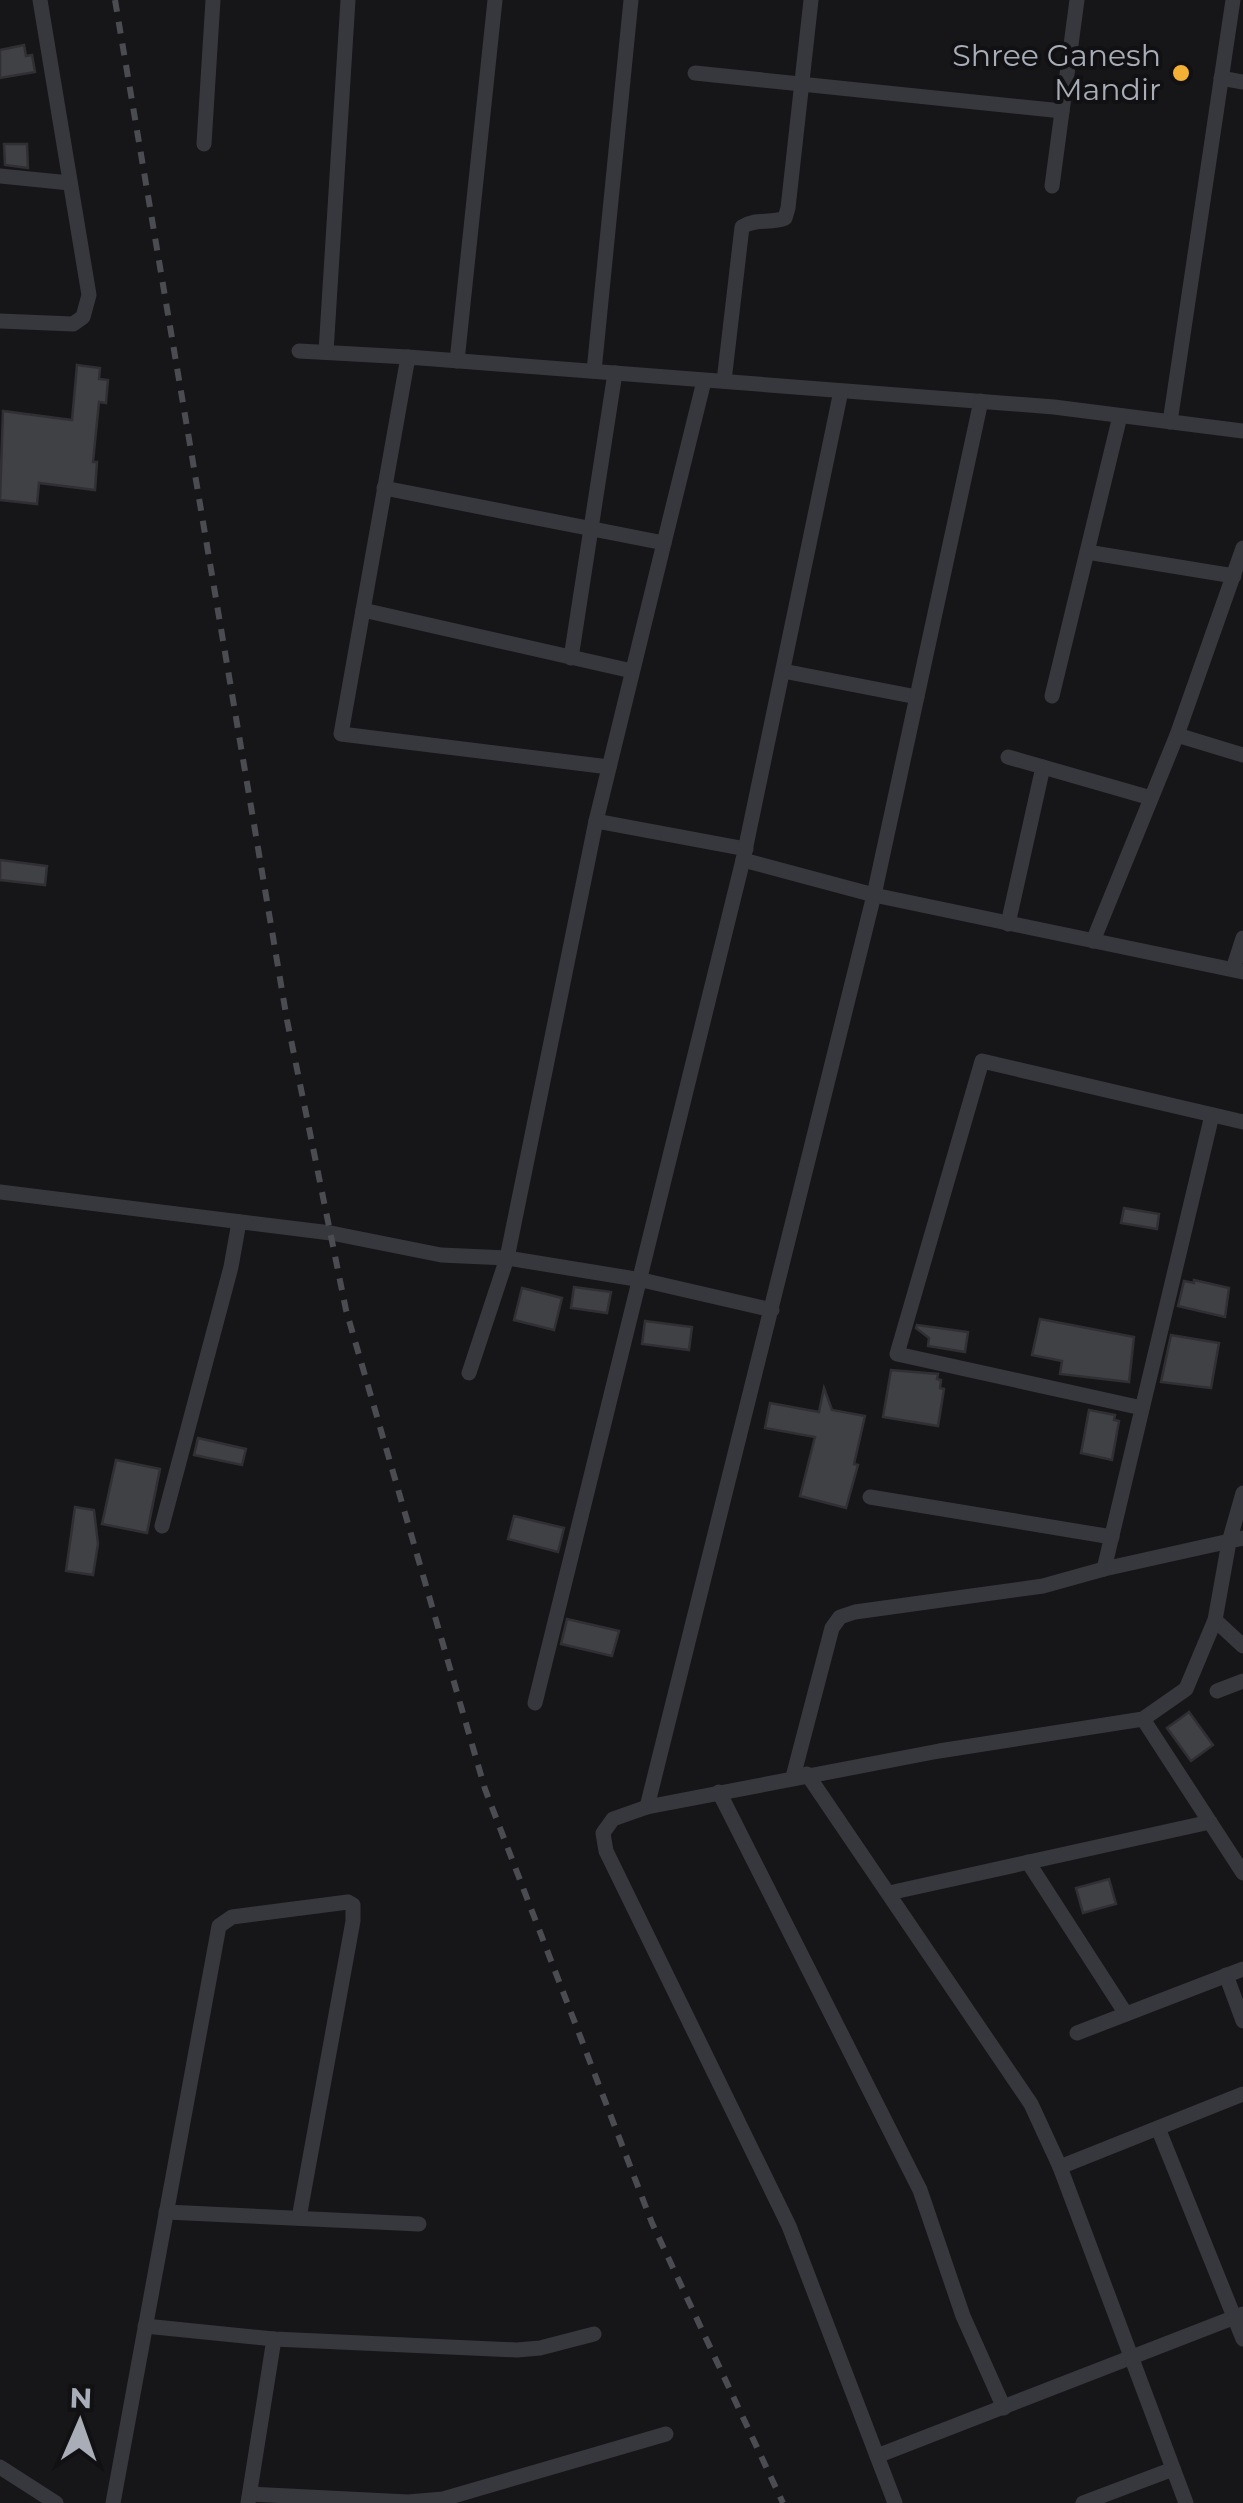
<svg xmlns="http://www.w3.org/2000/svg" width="1243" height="2503" viewBox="0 0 1243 2503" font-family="Montserrat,sans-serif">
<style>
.building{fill:#404145;stroke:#303034;stroke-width:2.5}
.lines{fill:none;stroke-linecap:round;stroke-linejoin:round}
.street{stroke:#37383d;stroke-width:15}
.rail{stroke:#4a4c52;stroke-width:6;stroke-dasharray:12 10;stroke-linecap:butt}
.poi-dot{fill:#f2b134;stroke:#111113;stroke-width:4}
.labels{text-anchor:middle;stroke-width:8;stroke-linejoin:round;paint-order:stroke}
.poi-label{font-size:30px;fill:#a8adb8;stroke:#111113;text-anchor:end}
</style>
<rect width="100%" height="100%" fill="#161618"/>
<g class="building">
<polygon points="24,45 26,56 32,55 35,72 0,78 0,50"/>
<polygon points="4,144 27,144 28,168 5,165"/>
<polygon points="77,365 100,368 99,379 108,380 106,403 99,402 93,462 97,462 95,490 39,483 37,504 0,500 3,411 72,420"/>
<polygon points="0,860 47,866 45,885 0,880"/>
<polygon points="1124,1208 1159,1214 1157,1229 1121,1223"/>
<polygon points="1194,1280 1229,1288 1225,1317 1178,1306 1184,1281 1194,1283"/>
<polygon points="574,1287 611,1292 607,1313 571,1308"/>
<polygon points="522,1288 562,1298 554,1330 514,1320"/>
<polygon points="1040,1319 1134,1337 1129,1382 1060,1374 1062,1361 1032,1355"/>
<polygon points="645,1321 692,1327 689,1350 642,1344"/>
<polygon points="917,1325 968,1332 965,1352 928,1346 929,1338 916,1328"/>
<polygon points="1171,1335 1219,1343 1211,1388 1161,1382"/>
<polygon points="891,1370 938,1374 937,1379 941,1380 940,1388 944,1389 938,1426 883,1417"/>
<polygon points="824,1388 832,1410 865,1416 854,1464 858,1465 846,1508 800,1496 815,1437 765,1428 770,1403 819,1412"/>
<polygon points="1089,1410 1115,1415 1114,1420 1119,1421 1112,1460 1081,1453"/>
<polygon points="198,1438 246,1449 242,1465 194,1455"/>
<polygon points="116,1460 160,1469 147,1533 102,1524"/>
<polygon points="75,1507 94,1510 98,1544 93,1575 66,1571"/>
<polygon points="514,1516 564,1528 558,1552 508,1539"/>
<polygon points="567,1619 619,1631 612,1656 561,1644"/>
<polygon points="1189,1712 1213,1745 1191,1761 1167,1728"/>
<polygon points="1109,1879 1116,1904 1083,1913 1076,1888"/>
</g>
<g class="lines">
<g class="street">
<polyline points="695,73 1062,111"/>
<polyline points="1221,78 1243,82"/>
<polyline points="204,144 213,0"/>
<polyline points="0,176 70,183"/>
<polyline points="1052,186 1077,0"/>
<polyline points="0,321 73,324 83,317 89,295 40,0"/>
<polyline points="299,351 408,357"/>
<polyline points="326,352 348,0"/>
<polyline points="457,361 495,0"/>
<polyline points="594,371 631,0"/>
<path d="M724,381l18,-154c13,-9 29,-3 43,-9l3,-10 23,-208"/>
<polyline points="1170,422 1233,0"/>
<polyline points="384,488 664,543 704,381"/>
<polyline points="1087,552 1234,576"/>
<polyline points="363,610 632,671"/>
<polyline points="571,658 615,373"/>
<polyline points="783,671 917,697"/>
<polyline points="1052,696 1120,416"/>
<polyline points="1177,735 1243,548"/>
<polyline points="1008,757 1151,798"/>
<polyline points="609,767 341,734 408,357 1054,407 1243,431"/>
<polyline points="596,821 664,543"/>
<polyline points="743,860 874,895 1243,972"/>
<polyline points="1008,924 1043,767"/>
<polyline points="1093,941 1177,735 1243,755"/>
<polyline points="1233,969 1243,938"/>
<polyline points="1212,1115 1104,1569 1243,1538"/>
<polyline points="0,1192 331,1233 441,1255 507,1258 642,1280 772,1310"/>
<polyline points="469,1373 507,1258 596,821 746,849"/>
<polyline points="1142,1408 897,1354 982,1061 1243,1122"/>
<polyline points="870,1497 1112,1537"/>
<polyline points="162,1526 231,1267 239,1222"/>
<polyline points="1215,1620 1243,1646"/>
<polyline points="1217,1691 1243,1681"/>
<polyline points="535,1703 743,860 841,391"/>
<polyline points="1143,1719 1243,1873"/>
<polyline points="807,1774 1031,2104 1060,2167 1186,2503"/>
<polyline points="793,1777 832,1628 840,1617 855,1612 1043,1586 1104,1569"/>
<polyline points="719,1792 920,2190 963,2316 1004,2408"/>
<polyline points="647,1807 874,895 981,401"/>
<polyline points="1028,1862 1126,2014"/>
<polyline points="889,1893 1210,1822"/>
<polyline points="1226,1975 1243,2021"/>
<polyline points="1077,2033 1243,1969"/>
<polyline points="1158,2128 1243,2339"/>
<polyline points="1060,2167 1243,2094"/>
<polyline points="166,2212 419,2224"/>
<polyline points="145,2326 274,2339 517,2350 540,2348 594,2334"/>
<polyline points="877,2456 1243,2314"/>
<polyline points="0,2467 56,2503"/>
<polyline points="250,2494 408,2502 443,2499 666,2434"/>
<polyline points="113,2503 219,1926 232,1917 348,1902 353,1905 353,1921 299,2218"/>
<polyline points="248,2503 274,2339"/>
<polyline points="895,2503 789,2226 606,1851 603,1833 613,1819 647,1807 939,1751 1143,1719 1186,1689 1215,1620 1229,1542 1243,1493"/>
<polyline points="1083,2503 1173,2469"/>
</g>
<polyline class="rail" points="115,0 287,1020 346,1310 485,1789 652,2223 783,2503"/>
</g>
<circle class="poi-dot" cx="1181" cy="73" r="10"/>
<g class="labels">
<g class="poi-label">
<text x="1161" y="66">Shree Ganesh<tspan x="1161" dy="34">Mandir</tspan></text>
</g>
</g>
<g transform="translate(80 2423) rotate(2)" stroke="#111113" stroke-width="8" paint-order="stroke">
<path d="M0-8L18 38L0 25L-18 38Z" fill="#a8adb8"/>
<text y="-15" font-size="28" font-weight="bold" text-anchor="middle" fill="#a8adb8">N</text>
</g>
</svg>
